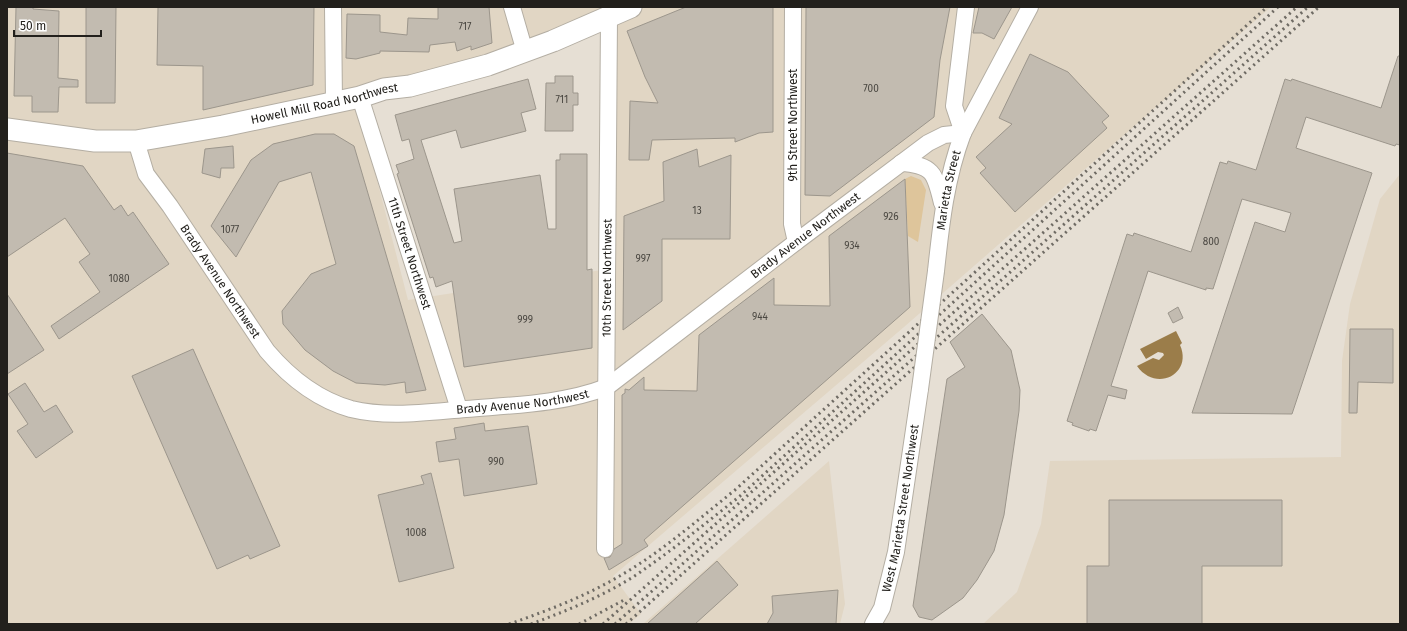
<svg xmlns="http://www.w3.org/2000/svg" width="1407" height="631" viewBox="0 0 1407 631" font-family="'Fira Sans',sans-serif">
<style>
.built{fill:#e1d6c4;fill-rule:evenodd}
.green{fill:#dec59b}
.water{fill:#9b7d4a}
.building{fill:#c2bbb0;stroke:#9c968c}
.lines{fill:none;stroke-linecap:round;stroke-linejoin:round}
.minor-casing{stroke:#b4aea3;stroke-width:18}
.major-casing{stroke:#b4aea3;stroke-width:23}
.minor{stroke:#fff;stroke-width:16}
.major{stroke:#fff;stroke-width:21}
.rail{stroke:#6f6b64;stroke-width:3;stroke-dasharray:2 4;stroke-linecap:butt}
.minor-bridge-casing{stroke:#b4aea3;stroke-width:18;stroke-linecap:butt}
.minor-bridge{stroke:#fff;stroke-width:16}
.labels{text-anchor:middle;stroke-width:4;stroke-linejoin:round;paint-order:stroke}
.number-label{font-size:10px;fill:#4a4741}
.street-label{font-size:12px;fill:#22201c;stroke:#fff}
</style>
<rect width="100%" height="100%" fill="#e6dfd4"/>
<g class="built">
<path d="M7,7h1264l-367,320 -291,249 28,38 -12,10h-622zM605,16l-3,254 -194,30 -52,-201z"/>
<polygon points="1400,174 1400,624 983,624 1017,592 1041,524 1050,461 1341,457 1342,361 1350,304 1380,199"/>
<polygon points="829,461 845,604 840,624 643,624"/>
</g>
<polygon class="green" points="911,176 921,180 926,190 918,242 908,236 905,179"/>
<path class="water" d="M1176,331l6,12 -2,2c13,29 -24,48 -43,21l16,-8 6,2 5,-5 -1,-2 -5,-1 -12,7 -6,-10z"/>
<g class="building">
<polygon points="16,7 33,7 33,9 59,11 58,78 78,80 78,87 59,87 58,112 32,112 32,96 14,96"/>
<polygon points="86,7 116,7 115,103 86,103"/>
<polygon points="158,7 314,7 313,85 203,110 203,66 157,65"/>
<polygon points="438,7 489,7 492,43 471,50 471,46 457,51 455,42 430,45 429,52 380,51 380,53 356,59 346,58 347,14 380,15 380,32 407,35 408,18 438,19"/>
<polygon points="686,7 773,7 773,132 759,133 735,142 735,138 652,140 649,160 629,160 630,101 658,103 645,77 627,31"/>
<polygon points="806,7 950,7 940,60 934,117 830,196 805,195"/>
<polygon points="979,7 1012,7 994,39 982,33 973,33"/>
<polygon points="1030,54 1068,72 1109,116 1102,122 1107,128 1015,212 980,173 986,168 976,157 1012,124 999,118"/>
<polygon points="1398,56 1400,56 1400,145 1396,144 1395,146 1306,117 1296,148 1372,173 1292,414 1192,413 1255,222 1285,232 1291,213 1242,199 1213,289 1206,288 1206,290 1148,271 1111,386 1127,390 1125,399 1108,395 1096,431 1090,429 1089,431 1072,425 1073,423 1067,421 1127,234 1133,236 1134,233 1191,252 1220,162 1227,164 1228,161 1256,170 1285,79 1291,81 1292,79 1381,108"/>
<polygon points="555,76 573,76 573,93 578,93 578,105 573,105 573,131 545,131 546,83 555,83"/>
<polygon points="528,79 536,109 521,113 526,131 461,148 456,130 421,140 454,243 462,241 454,189 540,175 548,229 556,229 556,160 560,160 560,154 587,154 587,270 592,269 592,348 464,367 452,281 436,287 433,277 430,278 397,174 399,173 396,165 414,159 409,139 402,141 395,115"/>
<polygon points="315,134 334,134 354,146 426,390 406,393 405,382 385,385 356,383 333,371 305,350 283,324 282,311 311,274 336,264 311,172 279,182 236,257 211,226 251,160 273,144"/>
<polygon points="233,146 234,168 221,168 220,178 202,173 205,149"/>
<polygon points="697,149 699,167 731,155 730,239 662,239 662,301 623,330 624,216 664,201 663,162"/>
<polygon points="7,153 83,166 114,210 121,205 128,216 133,212 169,264 59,339 51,326 100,292 79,262 90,254 65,218 7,257"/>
<polygon points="905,179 910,307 644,540 648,546 609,570 604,558 610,557 614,549 622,544 622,395 625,393 625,389 629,390 644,377 644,390 697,391 699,335 774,278 774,305 830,306 829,236"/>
<polygon points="7,294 44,350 7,374"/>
<polygon points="1178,307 1183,318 1173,323 1168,313"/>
<polygon points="982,314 1011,350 1020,390 1019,411 1004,515 994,551 977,580 963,598 932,620 919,617 913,606 947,379 965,367 950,342"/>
<polygon points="1350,329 1393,329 1393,383 1358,382 1357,413 1349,413"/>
<polygon points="193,349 280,546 250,559 248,555 217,569 132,376"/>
<polygon points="25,383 44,412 56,405 73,432 36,458 17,431 28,424 8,394"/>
<polygon points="484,423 485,431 528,426 537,484 464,496 459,459 439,462 436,442 456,439 454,428"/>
<polygon points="431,473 454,568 399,582 378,495 424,484 421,476"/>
<polygon points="1109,500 1282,500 1282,566 1202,566 1202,624 1087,624 1087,566 1109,566"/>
<polygon points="717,561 738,585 695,624 647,624"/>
<polygon points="838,590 836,624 767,624 773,613 772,596"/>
</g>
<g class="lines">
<defs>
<g id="minor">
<polyline points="333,7 334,103"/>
<polyline points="512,7 525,52"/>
<polyline points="793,7 792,224 796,242"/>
<path id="s1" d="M360,97l99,312"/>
<polyline points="963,133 954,106 966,7"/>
<path id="s2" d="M136,141l10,33 24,32 97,145c23,27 49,48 84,58 37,9 77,3 115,0 47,-4 97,-5 141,-22l189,-145 132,-99 16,-8 19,-2"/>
<path d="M901,163c33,2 34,11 41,40"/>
<path id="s3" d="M936,271c5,-47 10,-93 27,-138l67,-126"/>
<path id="s4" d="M605,549l4,-532"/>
<path id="s5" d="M873,624l9,-16 14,-56 24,-163"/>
</g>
<g id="major">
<path id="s6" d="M7,129l88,12h41l87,-15 137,-29 24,-8 26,-3 78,-21 65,-24 78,-34"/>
</g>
</defs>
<use href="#minor" class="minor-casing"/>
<use href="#major" class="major-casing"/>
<use href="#minor" class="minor"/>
<use href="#major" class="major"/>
<g class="rail">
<path d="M509,624c41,-14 82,-30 119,-53 38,-23 72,-53 107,-81l532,-483"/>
<path d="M531,624c35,-13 70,-27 102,-47 37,-25 72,-53 107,-81l538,-489"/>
<polyline points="579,624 624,600"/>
<polyline points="603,624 1297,7"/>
<polyline points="615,624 1308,7"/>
<polyline points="626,624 1319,7"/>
</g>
<defs>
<polyline id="minor-bridge" points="920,389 936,271"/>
</defs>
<use href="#minor-bridge" class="minor-bridge-casing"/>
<use href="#minor-bridge" class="minor-bridge"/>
</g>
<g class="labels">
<g class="number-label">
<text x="465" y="30">717</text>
<text x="871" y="92">700</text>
<text x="562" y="103">711</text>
<text x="697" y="214">13</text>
<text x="891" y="220">926</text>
<text x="230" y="233">1077</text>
<text x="1211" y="245">800</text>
<text x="852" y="249">934</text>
<text x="643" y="262">997</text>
<text x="119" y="282">1080</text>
<text x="760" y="320">944</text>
<text x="525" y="323">999</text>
<text x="496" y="465">990</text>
<text x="416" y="536">1008</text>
</g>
<g class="street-label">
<text dy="4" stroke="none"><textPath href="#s6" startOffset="322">Howell Mill Road Northwest</textPath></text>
<text transform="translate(793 125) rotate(-90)" y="4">9th Street Northwest</text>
<text dy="4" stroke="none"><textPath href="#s3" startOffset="82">Marietta Street</textPath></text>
<text dy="4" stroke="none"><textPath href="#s2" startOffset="861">Brady Avenue Northwest</textPath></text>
<text dy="4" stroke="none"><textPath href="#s1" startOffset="164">11th Street Northwest</textPath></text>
<text dy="4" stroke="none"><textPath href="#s4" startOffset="271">10th Street Northwest</textPath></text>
<text dy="4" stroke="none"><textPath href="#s2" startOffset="165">Brady Avenue Northwest</textPath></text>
<text dy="4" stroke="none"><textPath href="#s2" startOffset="525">Brady Avenue Northwest</textPath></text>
<text dy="4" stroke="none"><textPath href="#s5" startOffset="120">West Marietta Street Northwest</textPath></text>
</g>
</g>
<rect width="1407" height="631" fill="none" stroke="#22201c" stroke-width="16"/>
<path d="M14 30v6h87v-6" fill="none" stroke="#22201c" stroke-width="2"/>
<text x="20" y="30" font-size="12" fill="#22201c" stroke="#ffffff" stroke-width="3" paint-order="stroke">50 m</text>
</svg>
